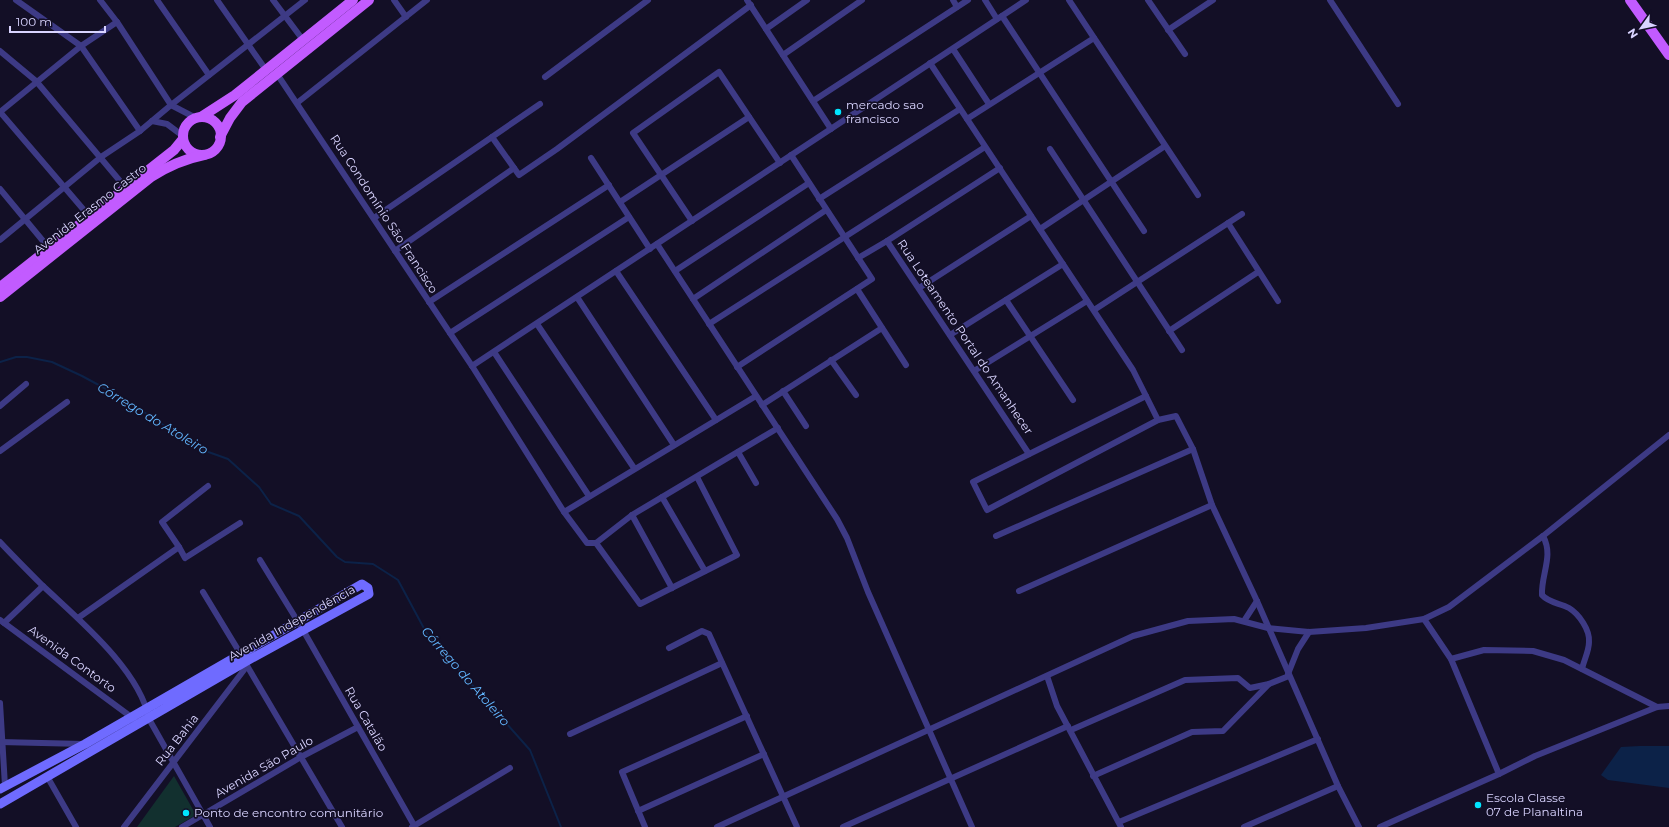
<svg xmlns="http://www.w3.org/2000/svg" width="1669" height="827" viewBox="0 0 1669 827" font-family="Montserrat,sans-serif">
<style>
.green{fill:#12302f}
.water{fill:#0c2248}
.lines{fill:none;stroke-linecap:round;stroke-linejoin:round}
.stream{stroke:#0c2248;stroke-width:2}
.street{stroke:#3d3a85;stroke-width:6}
.secondary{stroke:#6f6bff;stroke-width:9}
.primary{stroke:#c25bff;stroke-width:10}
.poi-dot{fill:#00e5ff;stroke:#130f26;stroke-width:1.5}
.labels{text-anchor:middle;stroke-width:3.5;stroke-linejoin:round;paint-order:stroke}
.poi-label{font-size:12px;fill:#d9d4ff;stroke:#130f26;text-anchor:start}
.street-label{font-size:12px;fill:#d9d4ff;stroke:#130f26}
.water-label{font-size:13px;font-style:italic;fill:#62b6ff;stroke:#130f26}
</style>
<rect width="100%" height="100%" fill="#130f26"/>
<polygon class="green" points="174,776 196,815 175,827 137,827"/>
<polygon class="water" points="1640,746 1669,746 1669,788 1608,780 1601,775 1621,747"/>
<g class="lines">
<polyline class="stream" points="0,362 16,357 27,357 52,362 82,376 121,397 200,449 228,459 259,487 271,504 299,516 337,557 345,562 373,564 398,580 427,634 530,750 561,827"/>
<g class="street">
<polyline points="16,0 81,46 140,131"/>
<polyline points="100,0 117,22 171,105 196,118"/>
<polyline points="157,0 209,75"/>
<polyline points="217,0 266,70"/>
<polyline points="273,0 303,40"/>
<polyline points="394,0 406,17"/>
<polyline points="747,0 831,129"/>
<polyline points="953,0 957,7"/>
<polyline points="985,0 997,19"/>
<polyline points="1069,0 1198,195"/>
<polyline points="1148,0 1185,54"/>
<polyline points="1330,0 1398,104"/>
<polyline points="1002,16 1144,231"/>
<polyline points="766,29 807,0"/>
<polyline points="1168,30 1213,0"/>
<polyline points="953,49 989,104"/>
<polyline points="0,51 36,81 125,187"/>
<polyline points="783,55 862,0"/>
<polyline points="930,63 1133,370 1158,420"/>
<polyline points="277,74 472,366 564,512 587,543 596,543 632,515 778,428"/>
<polyline points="545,77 648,0"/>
<polyline points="813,101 968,0"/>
<polyline points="297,103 427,0"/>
<polyline points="0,112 81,46 117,22"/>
<polyline points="0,112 89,216"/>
<polyline points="967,119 1094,38"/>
<polyline points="152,121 167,124 183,136"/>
<polyline points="492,137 519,175 557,149 751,5"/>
<polyline points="1050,149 1182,350"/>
<polyline points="591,158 650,249"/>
<polyline points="0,189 48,247"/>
<polyline points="819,199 960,109"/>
<polyline points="620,202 749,117"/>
<polyline points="374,218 540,104"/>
<polyline points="692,221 633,133 719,72 780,163"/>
<polyline points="1228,223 1278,301"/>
<polyline points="1040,229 1165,146"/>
<polyline points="0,240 101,157 140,131 171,105 305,0"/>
<polyline points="887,241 1029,454"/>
<polyline points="657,244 837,519 847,538 868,592 972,827"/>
<polyline points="395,251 514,168"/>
<polyline points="858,258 887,241 1000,168"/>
<polyline points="616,271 716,420"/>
<polyline points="675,271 809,183"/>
<polyline points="919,288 1031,216"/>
<polyline points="857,289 906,365"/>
<polyline points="577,297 674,445"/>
<polyline points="693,299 826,210"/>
<polyline points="1006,300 1073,400"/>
<polyline points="429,302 609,185"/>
<polyline points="1094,310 1242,214"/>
<polyline points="537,324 634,468"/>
<polyline points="709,324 985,147"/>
<polyline points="1169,331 1258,272"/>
<polyline points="450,333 629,217"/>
<polyline points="950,335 1063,264"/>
<polyline points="494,352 589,496"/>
<polyline points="831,360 856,395"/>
<polyline points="472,366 1026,0"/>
<polyline points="737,367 872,279 791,155"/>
<polyline points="974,371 1087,301"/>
<polyline points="783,391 806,426"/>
<polyline points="1146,396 973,482 987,510 1158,420 1176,416 1193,449 1212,505 1257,601 1338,786 1359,827"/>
<polyline points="762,405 882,328"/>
<polyline points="0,406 26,384"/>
<polyline points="0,451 67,402"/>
<polyline points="738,452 756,483"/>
<polyline points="662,497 705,571"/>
<polyline points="564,512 756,396"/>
<polyline points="632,515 672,588"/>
<polyline points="996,536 1193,449"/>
<path d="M1543,536c11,20 -2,38 -1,59 7,8 18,8 27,13 10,6 21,22 20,34 0,9 -5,18 -7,27"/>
<path d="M0,542c14,15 29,30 43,44 35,33 97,84 106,133l61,108"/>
<polyline points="596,543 640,604 737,555 697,477"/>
<polyline points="179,547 185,558 240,523"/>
<polyline points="260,560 303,630 415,827"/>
<polyline points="1019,591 1212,505"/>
<polyline points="203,592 240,653"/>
<polyline points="78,618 179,547 162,522 208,486"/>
<polyline points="1424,619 1451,659 1499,774"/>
<polyline points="0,620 134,719"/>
<polyline points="1244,621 1257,601"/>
<polyline points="4,623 43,586"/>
<polyline points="669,648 702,631 709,634 797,827"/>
<polyline points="1451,659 1484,650 1533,651 1564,660 1657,707"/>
<polyline points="246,664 342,827"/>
<polyline points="1288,674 1298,649 1309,632"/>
<polyline points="1047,676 1057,706 1121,827"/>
<polyline points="0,703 5,786"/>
<polyline points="1071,730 1185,680 1238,678 1250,688 1269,684 1289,676"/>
<polyline points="570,734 722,663"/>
<polyline points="0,742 84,744"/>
<polyline points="1093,776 1192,732 1223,731 1269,684"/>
<polyline points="48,778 76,827"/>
<polyline points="638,811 764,754"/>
<polyline points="1119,822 1318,739"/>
<polyline points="124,827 247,666"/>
<polyline points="182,827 301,757 358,727"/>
<polyline points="412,827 510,768"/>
<polyline points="645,827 622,772 747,716"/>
<polyline points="717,827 1133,636 1188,621 1234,619 1268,628 1309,632 1366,628 1424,619 1449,607 1543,536 1669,435"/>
<polyline points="843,827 1068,726"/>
<polyline points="1244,827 1338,786"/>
<polyline points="1380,827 1499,774 1535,756 1657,707 1669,706"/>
</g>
<polyline class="secondary" points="0,789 85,744 362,584 368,588 369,594 245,662 0,804"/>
<g class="primary">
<polyline points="1630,0 1669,55"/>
<polyline points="201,117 235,95 353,0"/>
<circle cx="202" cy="136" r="19"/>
<polyline points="220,137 230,118 242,102 369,0"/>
<polyline points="0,287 174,150 183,139"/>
<path d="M0,297l151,-120c17,-11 33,-18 53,-22"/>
</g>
</g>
<g class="poi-dot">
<circle cx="838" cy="112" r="4"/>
<circle cx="1478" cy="805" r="4"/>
<circle cx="186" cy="813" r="4"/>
</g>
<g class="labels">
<g class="poi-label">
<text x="846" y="109">mercado sao<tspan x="846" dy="14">francisco</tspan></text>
<text x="1486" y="802">Escola Classe<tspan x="1486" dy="14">07 de Planaltina</tspan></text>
<text x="194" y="817">Ponto de encontro comunitário</text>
</g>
<g class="street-label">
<text transform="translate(90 209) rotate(-38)" y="4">Avenida Erasmo Castro</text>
<text transform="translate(384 214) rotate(57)" y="4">Rua Condomínio São Francisco</text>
<text transform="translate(965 337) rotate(56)" y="4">Rua Loteamento Portal do Amanhecer</text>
<text transform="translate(292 623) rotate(-29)" y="4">Avenida Independência</text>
<text transform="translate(72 659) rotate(36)" y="4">Avenida Contorto</text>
<text transform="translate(366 719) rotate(60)" y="4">Rua Catalão</text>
<text transform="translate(177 740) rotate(-52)" y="4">Rua Bahia</text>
<text transform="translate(264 767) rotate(-30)" y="4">Avenida São Paulo</text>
</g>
<g class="water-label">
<text transform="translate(153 418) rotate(31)" y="5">Córrego do Atoleiro</text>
<text transform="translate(466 676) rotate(49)" y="5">Córrego do Atoleiro</text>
</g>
</g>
<g transform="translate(1641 28) rotate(237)" stroke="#130f26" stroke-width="3" paint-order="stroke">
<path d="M0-3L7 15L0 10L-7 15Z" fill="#d9d4ff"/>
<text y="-6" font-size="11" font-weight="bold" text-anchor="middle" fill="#d9d4ff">N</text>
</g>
<path d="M10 26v6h95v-6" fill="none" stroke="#d9d4ff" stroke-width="2"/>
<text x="16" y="26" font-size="12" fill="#d9d4ff" stroke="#130f26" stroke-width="3" paint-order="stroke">100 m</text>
</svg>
